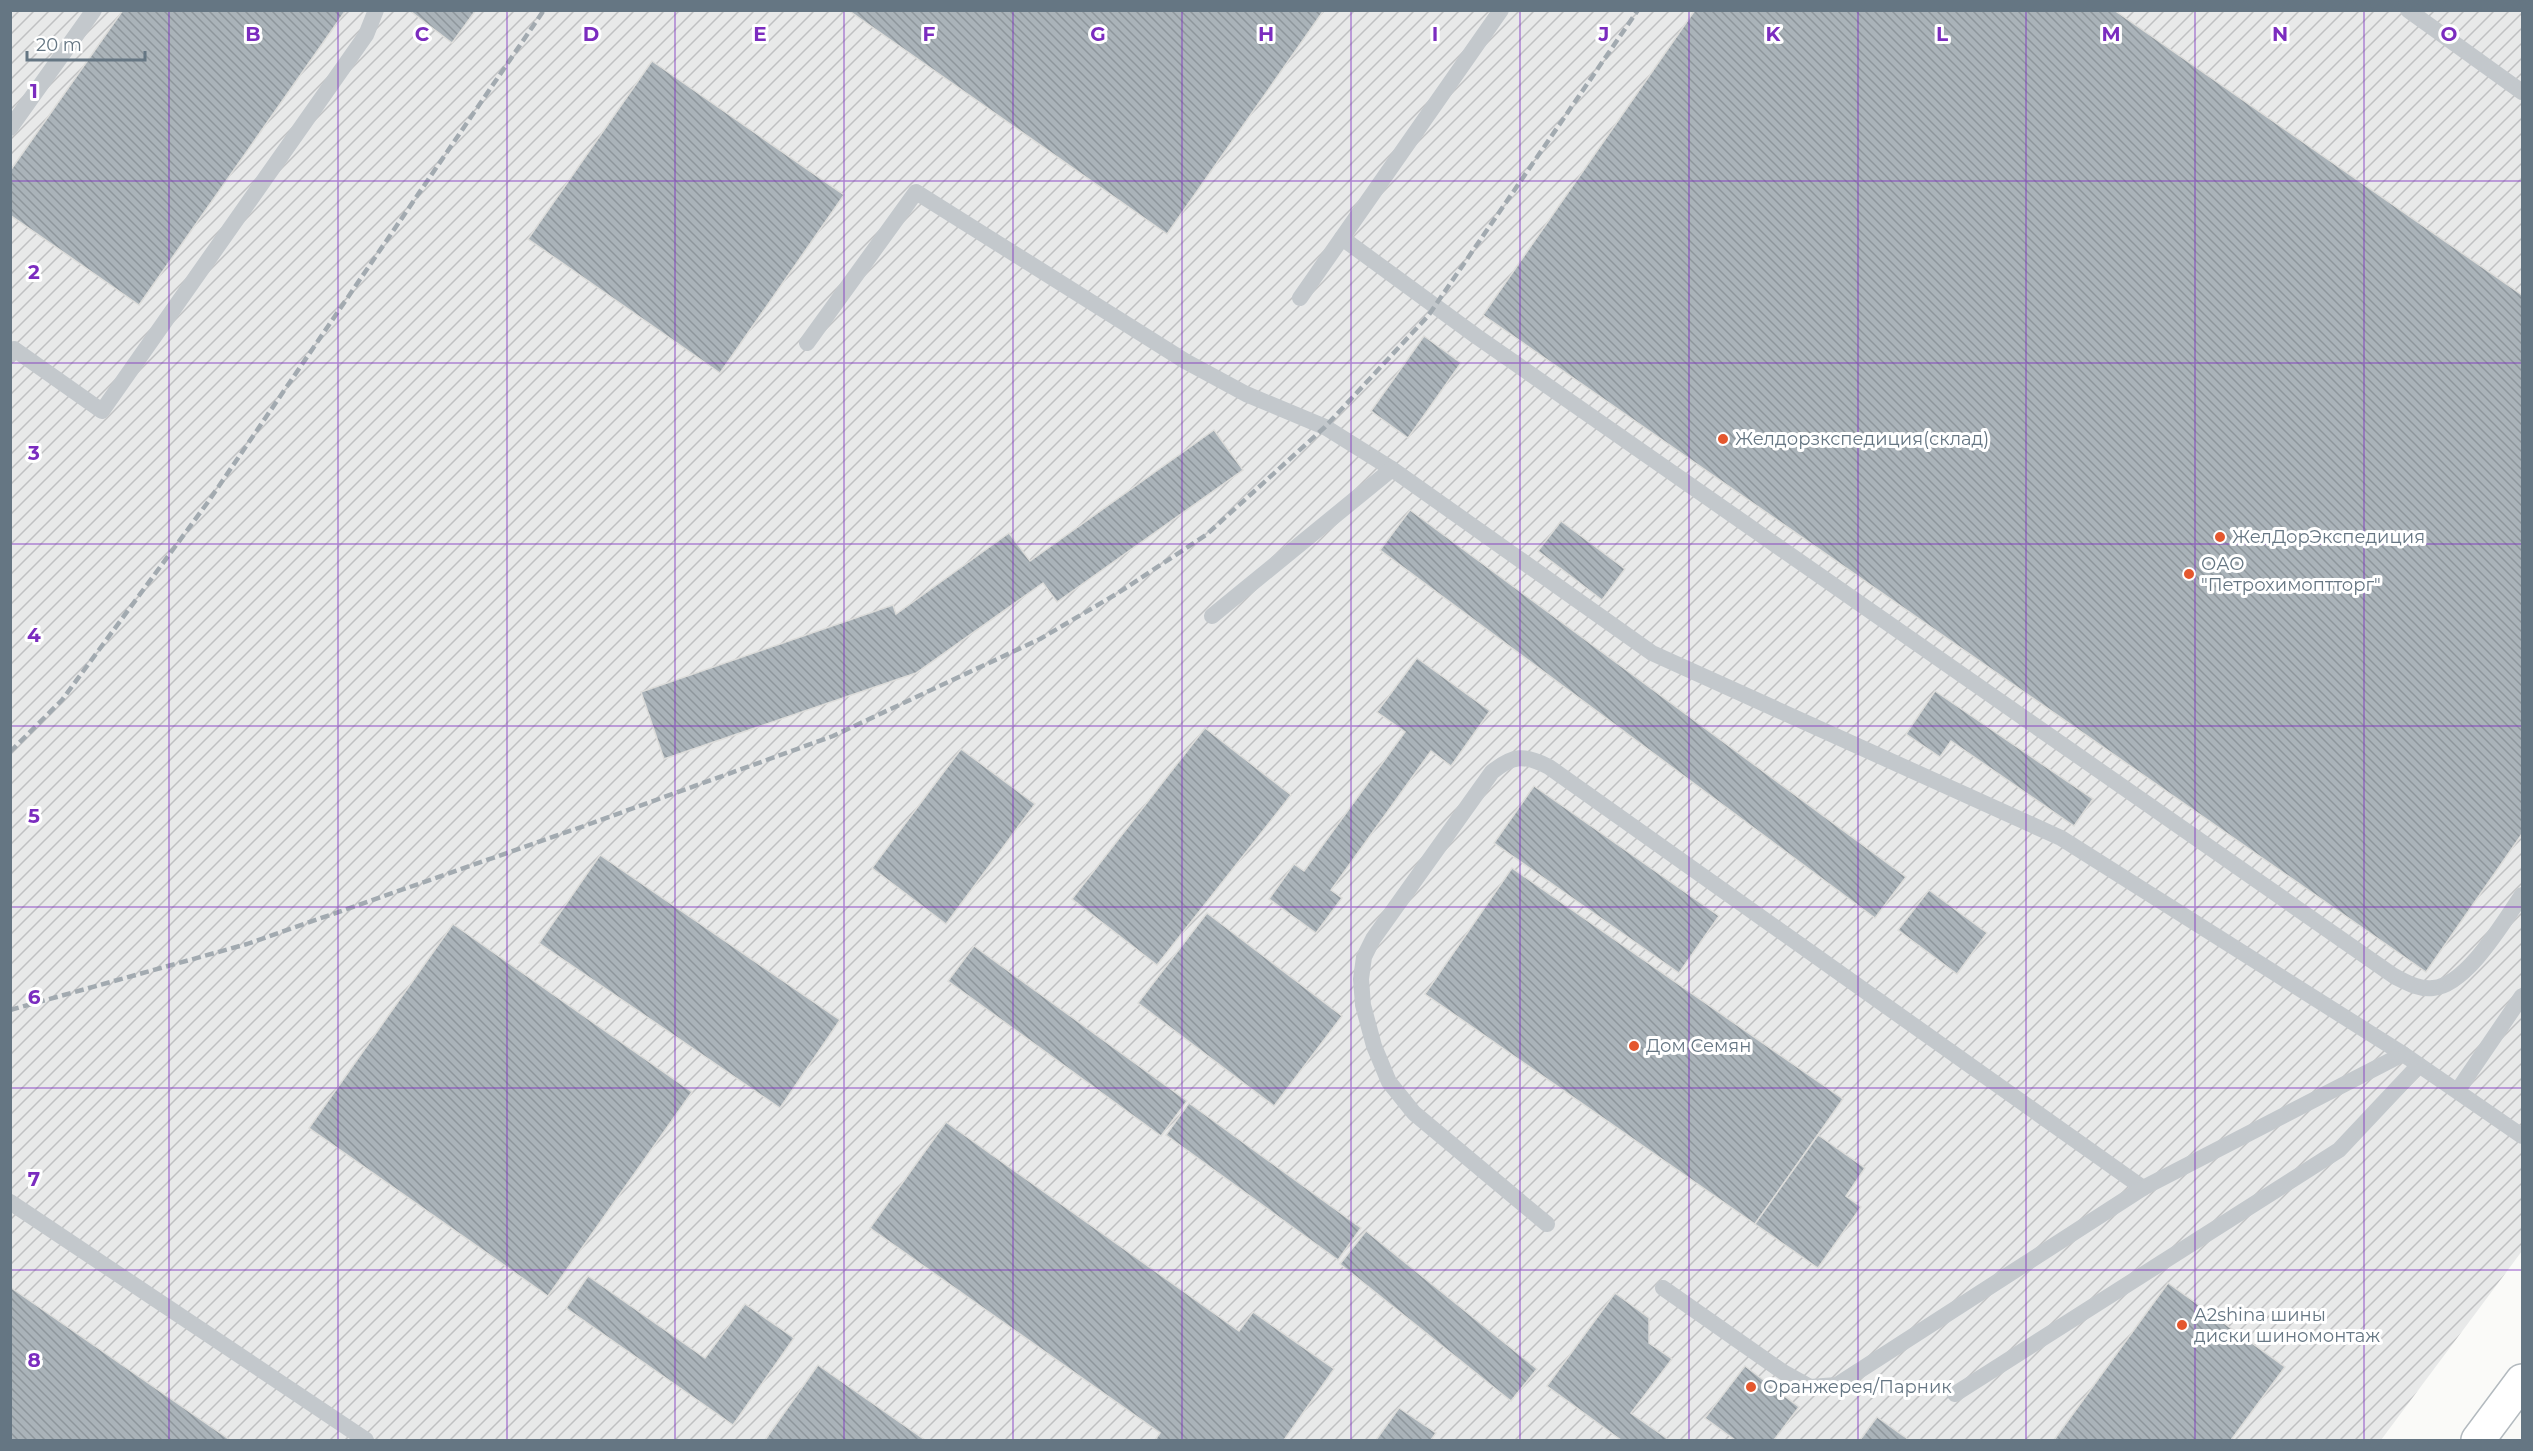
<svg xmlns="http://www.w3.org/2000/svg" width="2533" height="1451" viewBox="0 0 2533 1451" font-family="Montserrat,sans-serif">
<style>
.industrial{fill:url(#industrial-furrows)}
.building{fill:url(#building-back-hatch);stroke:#dcdcda;stroke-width:1.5}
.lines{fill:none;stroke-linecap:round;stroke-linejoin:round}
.secondary-casing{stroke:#b3babf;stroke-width:36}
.service{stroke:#c3c8cc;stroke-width:16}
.secondary{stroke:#fff;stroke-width:33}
.rail{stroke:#a2aab0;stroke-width:4.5;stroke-dasharray:9 4.5;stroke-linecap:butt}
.grid{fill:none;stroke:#7b2cbf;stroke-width:1.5;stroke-opacity:0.55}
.poi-dot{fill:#e4572e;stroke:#fff;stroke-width:2}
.labels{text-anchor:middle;stroke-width:6;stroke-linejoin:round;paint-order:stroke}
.poi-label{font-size:18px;fill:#657683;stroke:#fff;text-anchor:start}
.grid-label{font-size:20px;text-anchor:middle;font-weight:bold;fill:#7b2cbf;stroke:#fff;stroke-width:6;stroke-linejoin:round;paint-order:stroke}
</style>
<defs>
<pattern id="industrial-furrows" width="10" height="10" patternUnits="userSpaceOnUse" patternTransform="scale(1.5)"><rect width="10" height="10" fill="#e8e9e9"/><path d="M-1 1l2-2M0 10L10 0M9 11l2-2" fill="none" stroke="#c0c1c2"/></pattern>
<pattern id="building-back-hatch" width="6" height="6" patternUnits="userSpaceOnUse" patternTransform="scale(1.5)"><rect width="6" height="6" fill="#aab3b9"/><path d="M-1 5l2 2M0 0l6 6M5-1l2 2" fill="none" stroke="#8e969c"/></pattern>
</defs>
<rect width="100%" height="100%" fill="#fafaf8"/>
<polygon class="industrial" points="10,11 2522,11 2522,1251 2381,1440 11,1440"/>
<g class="building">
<polygon points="123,10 346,10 139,305 10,215 10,171"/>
<polygon points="409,10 476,10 452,43"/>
<polygon points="848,10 1324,10 1167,234"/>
<polygon points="1695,10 2114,10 2522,295 2522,834 2426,972 1483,315"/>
<polygon points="652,61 844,195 720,373 528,239"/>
<polygon points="1424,336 1461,363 1408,438 1371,411"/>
<polygon points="1214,430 1243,470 1057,602 1043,583 916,673 664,759 641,692 893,605 896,614 1009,533 1030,561"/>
<polygon points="1410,510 1906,877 1875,918 1380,550"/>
<polygon points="1561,521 1625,569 1602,600 1538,551"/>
<polygon points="1417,658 1490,711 1451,766 1431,751 1331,890 1342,898 1316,933 1269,899 1294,864 1304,871 1405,732 1377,712"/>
<polygon points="1935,691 2093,799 2074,826 1951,741 1940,757 1906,734"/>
<polygon points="1205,728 1291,795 1157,965 1072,899"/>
<polygon points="961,749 1035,804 946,924 872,868"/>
<polygon points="1534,786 1719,916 1679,973 1494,843"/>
<polygon points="600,855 840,1020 780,1108 539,943"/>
<polygon points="1512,868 1843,1099 1755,1224 1425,994"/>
<polygon points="1929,890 1987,933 1957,974 1898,930"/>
<polygon points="1207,913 1342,1016 1274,1106 1138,1003"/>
<polygon points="453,924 692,1092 548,1296 309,1128"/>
<polygon points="974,946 1187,1101 1161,1136 948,981"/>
<polygon points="1189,1103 1361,1228 1338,1260 1166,1135"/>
<polygon points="946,1122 1239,1331 1253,1312 1334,1369 1284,1440 1155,1440 1160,1433 870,1228"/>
<polygon points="1818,1135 1865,1168 1846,1196 1861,1207 1818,1268 1755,1224"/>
<polygon points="1366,1231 1537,1369 1511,1401 1340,1264"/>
<polygon points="588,1276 705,1358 745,1304 794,1338 733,1425 566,1308"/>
<polygon points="2168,1283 2285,1367 2231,1440 2054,1440"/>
<polygon points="10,1287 230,1440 10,1440"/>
<polygon points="1615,1293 1649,1318 1649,1343 1672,1359 1631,1413 1669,1440 1621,1440 1547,1386"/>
<polygon points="818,1365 925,1440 765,1440"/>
<polygon points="1745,1366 1799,1407 1774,1440 1735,1440 1705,1418"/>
<polygon points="1399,1408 1436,1433 1431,1440 1376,1440"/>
<polygon points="1877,1417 1909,1440 1860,1440"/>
</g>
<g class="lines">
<defs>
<polyline id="secondary" points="2478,1440 2522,1381"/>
</defs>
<use href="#secondary" class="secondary-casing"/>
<g class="service">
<polyline points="2408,10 2522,92"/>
<polyline points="10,128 94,10"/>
<path d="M1342,238l134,98 918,640c12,6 25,14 39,12 34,-3 71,-67 89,-93"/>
<polyline points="1300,298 1501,10"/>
<polyline points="807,343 916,192 1185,361 1246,394 1325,427 1392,469"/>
<polyline points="10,355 14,349 102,411 366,35 376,10"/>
<polyline points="1212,616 1392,469 1652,653 2061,838 2403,1054 2522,1136"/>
<polyline points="2458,1090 2522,996"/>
<polyline points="10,1202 366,1440"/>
<path d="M1547,1224l-133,-111 -25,-31 -15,-36 -11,-41 -2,-26 3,-22 9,-18 119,-167c21,-17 32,-18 57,-5l594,421"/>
<polyline points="1663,1288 1783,1372 1810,1387 1837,1385 2143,1188 2403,1054"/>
<polyline points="1955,1394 2339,1150 2419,1065"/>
</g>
<use href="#secondary" class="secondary"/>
<g class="rail">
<polyline points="10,752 62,700 208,502 544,10"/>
<polyline points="10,1010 247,944 584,826 833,736 1040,639 1118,593 1206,535 1325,427 1428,316 1638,10"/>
</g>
</g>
<path class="grid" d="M169,10v1430M338,10v1430M507,10v1430M675,10v1430M844,10v1430M1013,10v1430M1182,10v1430M1351,10v1430M1520,10v1430M1689,10v1430M1858,10v1430M2026,10v1430M2195,10v1430M2364,10v1430M10,181h2512M10,363h2512M10,544h2512M10,726h2512M10,907h2512M10,1088h2512M10,1270h2512"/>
<g class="poi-dot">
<circle cx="1723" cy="439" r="6"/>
<circle cx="2220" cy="537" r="6"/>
<circle cx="2189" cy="574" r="6"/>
<circle cx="1634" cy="1046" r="6"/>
<circle cx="2182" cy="1325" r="6"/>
<circle cx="1751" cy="1387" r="6"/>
</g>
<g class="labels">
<g class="poi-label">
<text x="1735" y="445">Желдорзкспедиция(склад)</text>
<text x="2232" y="543">ЖелДорЭкспедиция</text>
<text x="2201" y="570">ОАО<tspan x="2201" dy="21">"Петрохимоптторг"</tspan></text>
<text x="1646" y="1052">Дом Семян</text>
<text x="2194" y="1321">A2shina шины<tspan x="2194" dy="21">диски шиномонтаж</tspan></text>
<text x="1763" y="1393">Оранжерея/Парник</text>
</g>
</g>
<g class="grid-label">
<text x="253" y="41">B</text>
<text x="422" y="41">C</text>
<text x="591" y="41">D</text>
<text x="760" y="41">E</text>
<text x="929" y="41">F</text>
<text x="1098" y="41">G</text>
<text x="1266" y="41">H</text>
<text x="1435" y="41">I</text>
<text x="1604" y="41">J</text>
<text x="1773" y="41">K</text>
<text x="1942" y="41">L</text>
<text x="2111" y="41">M</text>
<text x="2280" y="41">N</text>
<text x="2449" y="41">O</text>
<text x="34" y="98">1</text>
<text x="34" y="279">2</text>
<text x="34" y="460">3</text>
<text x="34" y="642">4</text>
<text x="34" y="823">5</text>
<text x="34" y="1004">6</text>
<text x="34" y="1186">7</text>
<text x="34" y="1367">8</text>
</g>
<rect width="2533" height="1451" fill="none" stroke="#657683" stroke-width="24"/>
<path d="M27 51v9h118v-9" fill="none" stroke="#657683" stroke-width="3"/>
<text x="36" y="51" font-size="18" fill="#657683" stroke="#ffffff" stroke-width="4.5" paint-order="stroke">20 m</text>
</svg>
